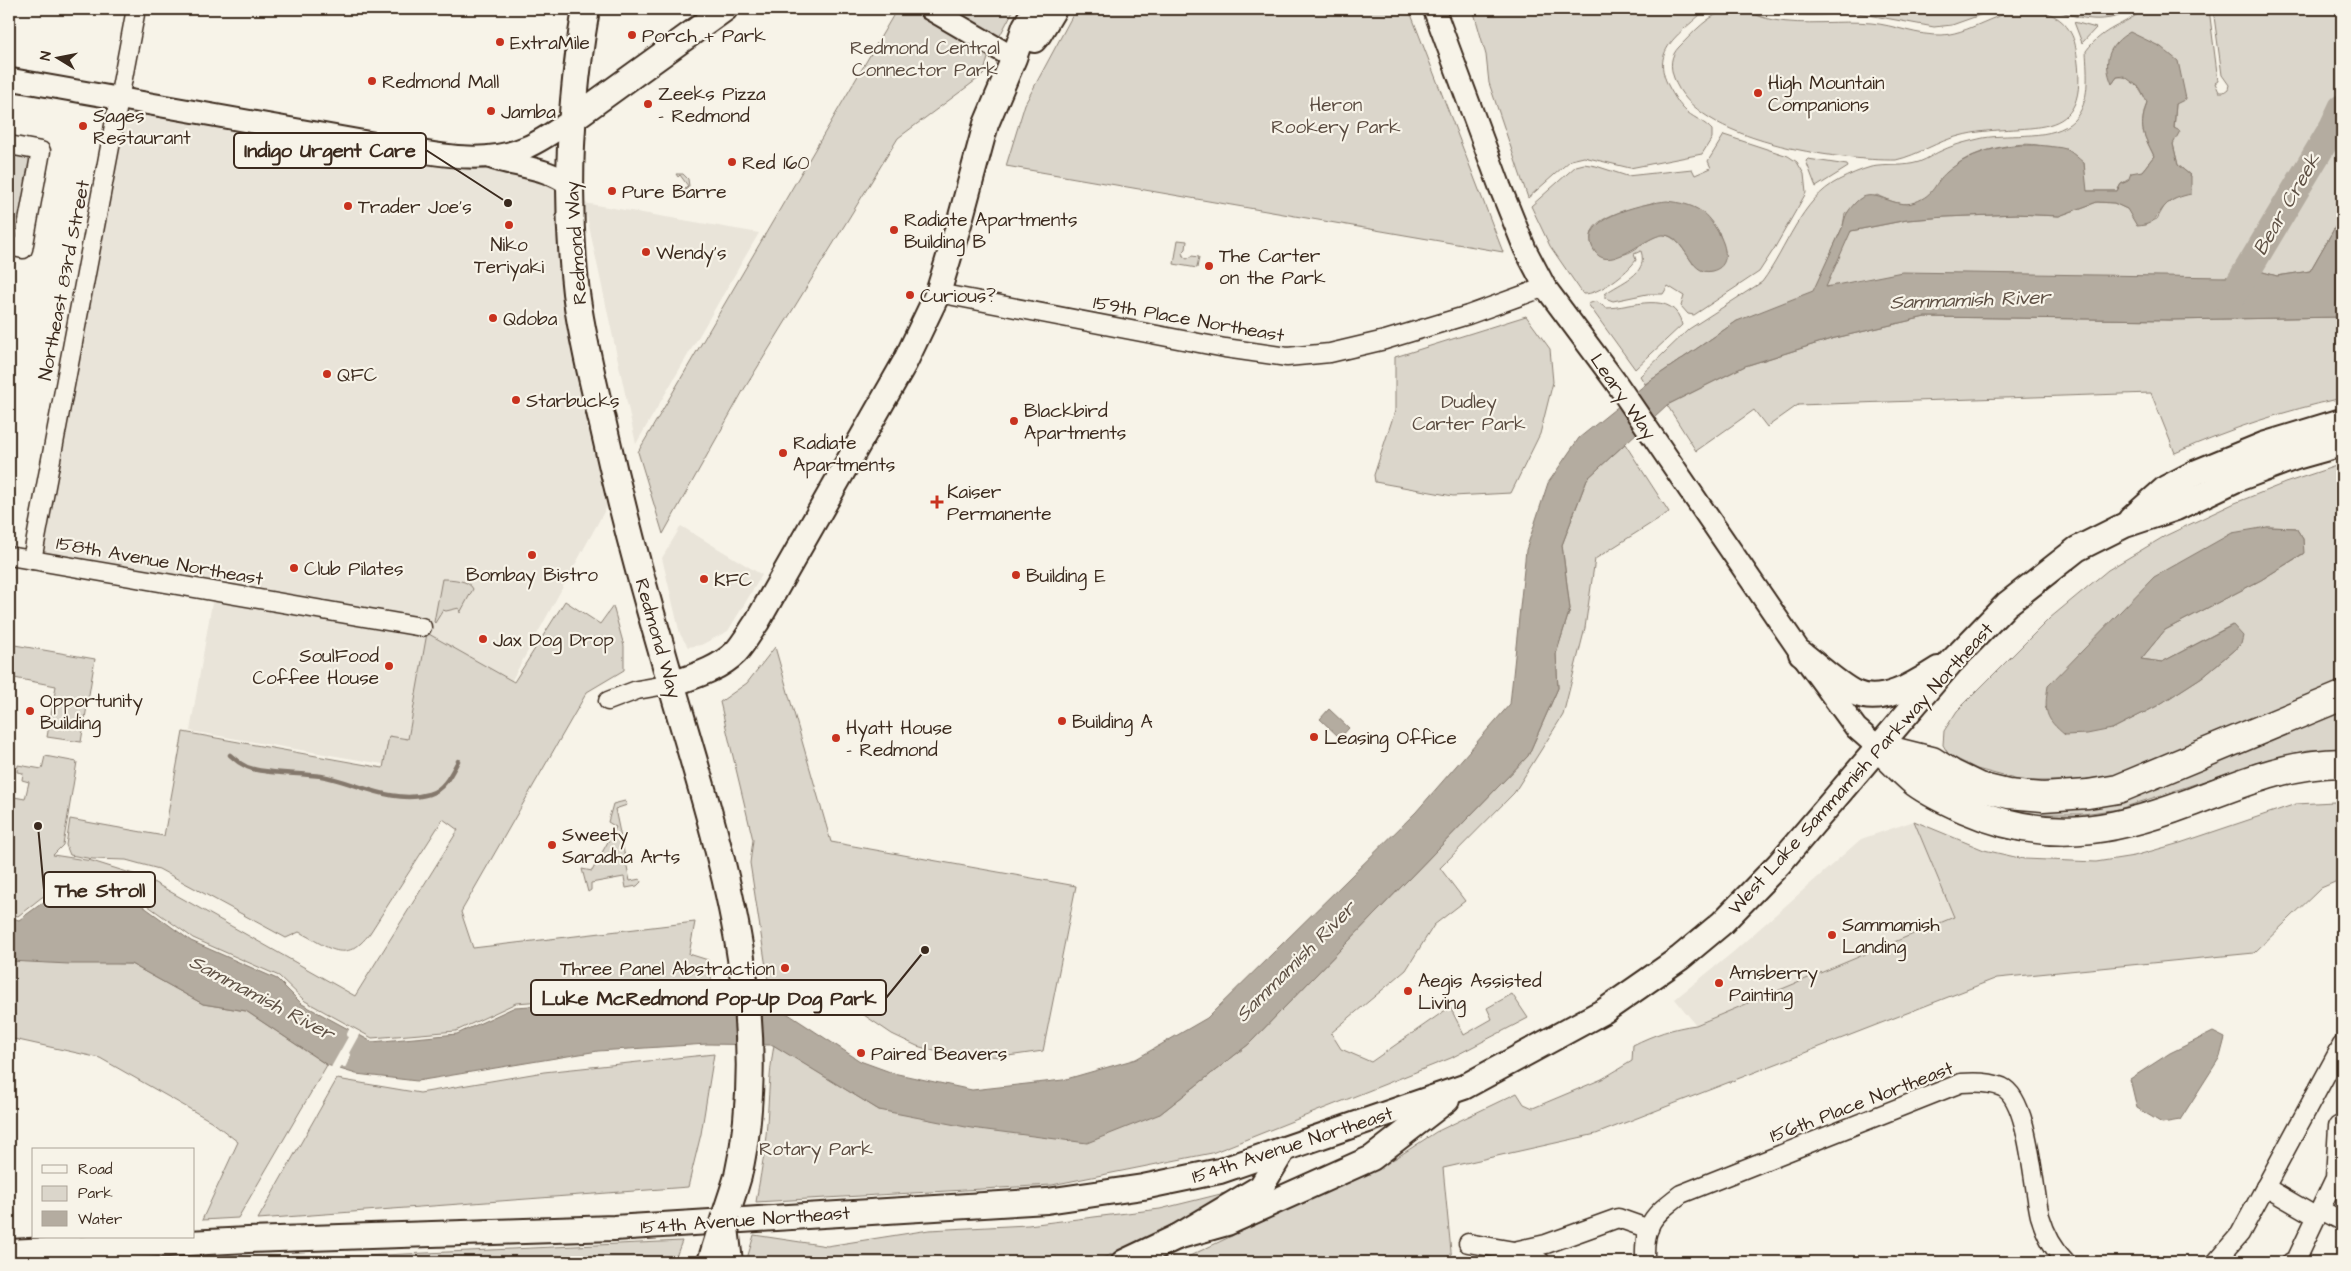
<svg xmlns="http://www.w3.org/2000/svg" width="2351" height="1271" viewBox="0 0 2351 1271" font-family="'Architects Daughter',sans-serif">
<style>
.built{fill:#e9e4d9}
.green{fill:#dbd6cb;stroke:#8b8074;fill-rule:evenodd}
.water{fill:#b4aca0;stroke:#84786c}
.pier{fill:#f7f3e8}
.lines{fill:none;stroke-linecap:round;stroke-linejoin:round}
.stream{stroke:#84786c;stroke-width:4.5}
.river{stroke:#b4aca0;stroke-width:28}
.minor-casing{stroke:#3b2a1e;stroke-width:21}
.tertiary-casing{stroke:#3b2a1e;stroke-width:25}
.secondary-casing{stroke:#3b2a1e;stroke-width:28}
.primary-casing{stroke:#3b2a1e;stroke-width:30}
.motorway-casing{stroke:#3b2a1e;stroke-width:31}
.minor{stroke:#f7f3e8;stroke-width:18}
.tertiary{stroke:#f7f3e8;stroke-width:21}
.secondary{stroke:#f7f3e8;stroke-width:24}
.primary{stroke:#f7f3e8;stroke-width:26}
.motorway{stroke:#f7f3e8;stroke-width:28}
.secondary-bridge-casing{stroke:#3b2a1e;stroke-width:28;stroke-linecap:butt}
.primary-bridge-casing{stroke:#3b2a1e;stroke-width:30;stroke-linecap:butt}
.secondary-bridge{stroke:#f7f3e8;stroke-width:24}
.primary-bridge{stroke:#f7f3e8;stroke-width:26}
.poi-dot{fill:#c8321e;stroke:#f7f3e8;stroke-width:2}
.labels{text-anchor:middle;stroke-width:4.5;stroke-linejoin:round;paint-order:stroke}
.poi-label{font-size:19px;fill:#3b2a1e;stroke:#f7f3e8;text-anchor:start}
.park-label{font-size:19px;fill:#5b4c41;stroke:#f7f3e8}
.street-label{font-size:19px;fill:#3b2a1e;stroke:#f7f3e8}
.water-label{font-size:20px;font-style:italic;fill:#5f5145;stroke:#f7f3e8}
.leader{fill:none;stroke:#3b2a1e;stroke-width:2}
.callout-dot{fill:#3b2a1e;stroke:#f7f3e8;stroke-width:2}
.callout{fill:#f7f3e8;stroke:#3b2a1e;stroke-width:2}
.callout-label{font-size:20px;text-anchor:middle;font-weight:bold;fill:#3b2a1e}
</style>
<rect width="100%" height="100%" fill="#f7f3e8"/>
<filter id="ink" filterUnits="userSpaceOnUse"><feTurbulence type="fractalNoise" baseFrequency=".02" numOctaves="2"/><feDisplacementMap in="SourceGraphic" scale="10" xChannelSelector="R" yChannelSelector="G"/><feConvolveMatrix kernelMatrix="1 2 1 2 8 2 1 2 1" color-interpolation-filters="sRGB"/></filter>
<g filter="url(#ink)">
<g class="built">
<polygon points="119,98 559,176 617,488 459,777 190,731 214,591 32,560"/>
<polygon points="584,203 759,233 636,444"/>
<polygon points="681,526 762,575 728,631 701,645 688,647 680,634 662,558"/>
<polygon points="1914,821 1954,917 1696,1025 1675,999 1732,953 1861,839"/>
</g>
<g class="green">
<polygon points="897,9 1014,9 988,58 983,75 898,138 743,391 663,534 638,452"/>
<polygon points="1076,9 1409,9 1503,252 1006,166 1025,104"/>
<path d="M1473,9h233c-23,24 -58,39 -37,78 5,9 10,18 18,25 9,7 18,10 25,18v8l-10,16 -72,14 -46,-11 -13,3 -43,38 -39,-115 -3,-28z"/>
<path d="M1729,9c16,0 29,8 44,11 32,6 66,0 98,3 24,2 46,13 71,12 33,-2 62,-31 98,-24 20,4 33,18 36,38 18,104 -51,69 -117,87 -21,5 -41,19 -63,24 -56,1 -201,-18 -222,-82 -4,-11 -4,-22 5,-31 16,-16 28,-31 50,-38z"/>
<path d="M1765,9h71v5c-23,2 -49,2 -71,-5z"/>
<polygon points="1847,9 1997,9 1952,25 1934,27 1847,11"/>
<path d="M2054,9h80c-27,16 -53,11 -80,0z"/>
<path d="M2145,9h64l9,72 -3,2 4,9h5l4,-3 1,-4 -7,-10 -9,-66h129v206l-32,56 -33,5 -14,-4 -36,5 -490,44 -92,63 -5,-8 49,-47 73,-47c25,-33 38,-82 77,-102 10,-5 21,-10 32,-13 16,-3 32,0 48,-5 9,-3 16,-9 24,-12 13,-6 27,-9 40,-12 28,-5 71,3 91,-18 17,-18 13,-46 12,-69 18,-24 37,-25 59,-42zM2130,32l46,72 -3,40 5,21 13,11 -15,22 -11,7 -8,14 -13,6 -17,-16 -13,-6 -17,-1 -38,14 -43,-2 -71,3 -38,3 -56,11 -37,60 29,-65 2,-12 32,-19c17,9 37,15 54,-1 12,-11 13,-22 31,-33 17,-11 59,-21 79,-15 14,4 29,11 43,17l2,28h31l4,-7 21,-13 12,-15c-12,-25 -15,-27 -7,-54 -6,-12 -14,-27 -30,-25l-5,7z"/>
<polygon points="2074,22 2096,28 2082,43"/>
<path d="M1724,135l64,21 9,6 7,12 2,19 -32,56 -15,23 -65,43 -6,-1 -7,-8 3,-10 -16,-10 -5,8h-16l-34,7 -8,-3v-4c15,-12 44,-19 36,-43l-7,3 2,6c-8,12 -37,35 -53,34l-33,-48 -19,-40 45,-40 8,-2 12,2 31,10 65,-7 3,6 16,-7 -3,-7zM1654,202l65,30 6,20 -32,12c-8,-13 -23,-39 -41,-26 -9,5 -17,13 -27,16 -8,2 -16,1 -24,2 -7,-5 -11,-10 -10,-20 2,-22 45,-27 63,-34z"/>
<polygon points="10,154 34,158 20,238 9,243"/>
<polygon points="1808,159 1847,165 1848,167 1816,187 1806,161"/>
<polygon points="676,174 683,174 688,179 689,186 683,194 679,195 688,186 680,175 678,177"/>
<polygon points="1178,240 1187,241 1186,249 1182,253 1184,257 1187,259 1192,256 1199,257 1197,268 1174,264"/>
<path d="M1596,301l10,7c24,0 68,-20 76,17l-47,44 -47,-65z"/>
<polygon points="1526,316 1550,349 1553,382 1540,434 1511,493 1453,496 1375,482 1374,475 1395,411 1395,357"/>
<path d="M1925,317l245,3 172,-3v81c-58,13 -111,30 -167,55l-24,-60 -353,12 -31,22 -13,-17 -58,41 -29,-46 78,-39 86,-27z"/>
<path d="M1625,444l44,68 -74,47 -10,69 -22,87 -49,78 -74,75 25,33 -31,24 -28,45 -75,63 10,16 30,13 79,-55 14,28 28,-16 -5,-11 25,-14 16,24 -77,40 -239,95 -160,32 -296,17c3,-19 7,-38 9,-57 4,-34 3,-67 9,-100l105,65 281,4 89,-70 279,-288 30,-68 -2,-34 14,-45 -8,-64 25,-66z"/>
<path d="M2342,464v218l-220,93 -53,6h-47l-45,-12 -28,-14 -6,-10 1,-14 13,-20 93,-93 58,-48 57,-34 70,-33 50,-20zM2267,527l29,1 7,11v15l-42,26 -96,50 -24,29 21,3 70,-37 8,20 -38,32 -45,29 -45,23 -67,-21z"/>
<path d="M442,579c10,0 27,1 31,10l-13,24 -1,-5 -13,3 -3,-1 -8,13 -1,-1z"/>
<path d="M565,601l35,23 13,-18 11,40v24l-37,22 -126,220 12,36 222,-26 -6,32 19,6 7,39 -82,-5 -117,9 -60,28 -84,7 -67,-37 -26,-25 -86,-38 -56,-40 -39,-13 -56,12 -24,19 -9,-3v-117l16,3 4,-17 -7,-2 1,-7 -6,-1 1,-7 24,4 3,-13 32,6 -14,83 -10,10 39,6 54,17 209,118 103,-166 -15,-11 -73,114c-25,33 -41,14 -71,-1l-13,6 -127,-69 -33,-9 -33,-1 -23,-4 -4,-10 4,-26 94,17 19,-104 200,36 6,-32 19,3 19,-106 87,49z"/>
<polygon points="9,644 95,659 81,742 47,737 56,686 9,677"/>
<polygon points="775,647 831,842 1076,886 1043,1051 1001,1057 934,1051 917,1046 892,1034 833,994 806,981 768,980 750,863 753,840 720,702 747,683"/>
<polygon points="2342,708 2342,749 2308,750 2268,760 2119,809 2083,814 2042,814 2042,810 2064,810 2097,804"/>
<polygon points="625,801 627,805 615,809 630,881 640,879 641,882 637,886 626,888 624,877 591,883 591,890 588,892 582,869 592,871 616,827 608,822 613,804"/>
<path d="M2334,802l8,2v75l-21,9 -67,65 -257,25 -401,156 -153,34 9,94h-275l219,-104 40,-26 81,-39 7,11 9,4 69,-29 30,-18 1,-16c20,-10 40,-17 63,-20l258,-108 -40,-96 70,29 40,9 72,3 38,-6 46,-13 116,-39z"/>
<polygon points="9,960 131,964 203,1004 246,1011 327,1065 238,1218 202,1220 238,1142 211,1121 100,1058 9,1038"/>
<polygon points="714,1054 701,1134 688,1187 258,1219 337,1079 420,1093 544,1072"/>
<polygon points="1245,1188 1185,1221 1094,1262 746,1262 754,1235 827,1246 929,1230 1028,1225 1160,1209"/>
<polygon points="682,1241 674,1262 235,1262"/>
</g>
<g class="water">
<path d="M2130,32l31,15 17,14 8,38 -10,5 -2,24 6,3 -7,13 5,21 13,11v18c-9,2 -20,5 -26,12 -10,11 -10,19 -28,20l-10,-17 -13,-6 -17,-1 -38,14 -43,-2 -71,3 -38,3 -56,11 -25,56 76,-15 325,5 36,-5 14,4 33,-5 32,-56v38l-7,19 7,2v43l-172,3 -245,-3 -94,22 -86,27 -78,39 -80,74 -25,66 8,64 -14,45 2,34 -30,68 -279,288 -89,70 -73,29 -116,-15 -92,-18 -106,-65 -66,-1 -109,7 -181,30 -61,-7 -29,-9 -81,-54 -43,-7 -72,-40h-62l-60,-3v-44l10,3 26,-19 54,-12 37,12 55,40 86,38 25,25 70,38 85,-8 58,-27 121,-8 143,9 81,53 33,12 79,17 91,-10 73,-21 71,-41 209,-206 94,-108 16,-154 22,-67 31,-45 72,-58 86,-59 76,-30 30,-65c2,-11 5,-15 12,-23 18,-20 38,8 60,-1 21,-8 18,-18 32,-30 26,-23 66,-30 100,-26 6,1 13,1 19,3 6,3 12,9 18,14l3,28h30l4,-7 7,-3 3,-8 11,-2 12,-15c-12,-25 -15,-27 -7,-54l-7,-14 -16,-12 -7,1 -5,7c-10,-23 -3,-40 18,-52z"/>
<path d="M1667,201c13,2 24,3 35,11 14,11 39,52 10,59 -23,6 -26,-35 -48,-36 -18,-1 -59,45 -72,11 -11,-30 54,-43 75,-45z"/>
<path d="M2267,527l29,1 7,11 1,14 -43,27 -96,50 -24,29 21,3 71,-37 10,11 -2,8 -39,33 -45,29 -45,23 -25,5 -22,1c-20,-17 -21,-23 -17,-49l106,-109 78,-44z"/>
<polygon points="1329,709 1349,728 1340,738 1320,719"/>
<polygon points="2213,1032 2225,1038 2220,1057 2180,1120 2162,1123 2137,1108 2130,1079 2170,1053"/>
</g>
<polygon class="pier" points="350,1027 360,1033 349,1053 351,1055 345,1068 342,1066 339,1071 330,1069 348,1037 346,1036"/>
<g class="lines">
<path class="stream" d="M230,755c7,6 14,12 23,14 19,5 47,4 68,7 35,6 72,29 108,18 15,-4 22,-20 29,-33"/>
<polyline class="river" points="2229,301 2333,127 2342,108"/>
<defs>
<g id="minor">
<polyline points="9,145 41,151 23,249 9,246"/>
<polyline points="938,293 1225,348 1287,357 1330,353 1385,340 1468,315 1545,287"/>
<polyline points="9,556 422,627"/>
<polyline points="32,560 136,9"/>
<polyline points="608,701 637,690 672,684"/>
<polyline points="2265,1187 2317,1217"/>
<polyline points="2321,1210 2342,1221"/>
<polyline points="1468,1243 1514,1251"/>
<polyline points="1541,1262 1514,1251 1546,1244 1618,1218 1649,1229"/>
<path d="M1645,1262c-1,-38 6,-45 36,-68l280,-111c13,-1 29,-1 41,4 27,12 31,101 38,129 5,17 13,33 26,46"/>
<polyline points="2216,1262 2240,1234 2342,1045"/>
<polyline points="2291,1262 2296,1260 2335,1178 2338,1126"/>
</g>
<g id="tertiary">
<polyline points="930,9 1014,58"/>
<polyline points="1434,9 1500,187 1525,249 1545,287 1615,381 1801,653 1856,728 1879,748"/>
<path d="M9,79l397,70c40,7 82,15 121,-2 16,-7 31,-18 46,-28"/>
<path d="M489,157c27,10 58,10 81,28"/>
</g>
<g id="secondary">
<polyline points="1034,40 1039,34 1054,9"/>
<polyline points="573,119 725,9"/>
<polyline points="2131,519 2166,488 2197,472 2263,445 2342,421"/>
<path d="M1801,653c15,11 37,32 54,40 27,13 61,-10 83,-24"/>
<path d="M672,684c23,-8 47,-15 64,-32 8,-9 14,-20 21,-30l148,-260 33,-69 21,-69 27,-100 28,-66 11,-32 10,-17"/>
<polyline points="1177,1237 1227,1223 1372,1158 1447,1100"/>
<polyline points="9,1252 248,1240 614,1228 1047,1201 1143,1187 1220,1171 1464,1087 1604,1011 1680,958 1722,923 1779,864 1951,662 2007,604 2077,549 2125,525 2176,508 2235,480 2296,457 2342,444"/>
<polyline points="1124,1262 1177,1237 1261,1187 1284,1149"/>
</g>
<path id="primary" d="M586,9c-16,93 -21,190 -10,284 6,43 16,85 26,127 17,77 37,153 59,228 47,168 117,352 77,528 -4,14 -9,28 -13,41"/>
<g id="motorway">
<path d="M1879,748c12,11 23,23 36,34 15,11 32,19 50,27 80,35 145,24 224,-6 54,-20 95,-39 153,-40"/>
<polyline points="1880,748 1932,761 1952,774 1979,787 2008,794 2043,797 2088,794 2118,789 2342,696"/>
</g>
</defs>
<use href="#minor" class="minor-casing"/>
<use href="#tertiary" class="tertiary-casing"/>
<use href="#secondary" class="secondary-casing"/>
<use href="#primary" class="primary-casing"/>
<use href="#motorway" class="motorway-casing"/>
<use href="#minor" class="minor"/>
<use href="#tertiary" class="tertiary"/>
<use href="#secondary" class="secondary"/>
<use href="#primary" class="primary"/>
<use href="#motorway" class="motorway"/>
<defs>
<polyline id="secondary-bridge" points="725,1219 730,1262"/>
<polyline id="primary-bridge" points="711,1262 725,1217"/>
</defs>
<use href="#secondary-bridge" class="secondary-bridge-casing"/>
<use href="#primary-bridge" class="primary-bridge-casing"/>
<use href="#secondary-bridge" class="secondary-bridge"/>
<use href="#primary-bridge" class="primary-bridge"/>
</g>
</g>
<g class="poi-dot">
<circle cx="632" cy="35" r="5"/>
<circle cx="500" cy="42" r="5"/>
<circle cx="372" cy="81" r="5"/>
<circle cx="1758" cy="93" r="5"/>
<circle cx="648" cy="104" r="5"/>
<circle cx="491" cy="111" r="5"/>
<circle cx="83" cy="126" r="5"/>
<circle cx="732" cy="162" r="5"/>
<circle cx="612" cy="191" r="5"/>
<circle cx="348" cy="206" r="5"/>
<circle cx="509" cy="225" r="5"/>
<circle cx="894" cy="230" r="5"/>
<circle cx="646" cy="252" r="5"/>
<circle cx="1209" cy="266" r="5"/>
<circle cx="910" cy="295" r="5"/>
<circle cx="493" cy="318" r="5"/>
<circle cx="327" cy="374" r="5"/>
<circle cx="516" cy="400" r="5"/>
<circle cx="1014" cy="421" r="5"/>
<circle cx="783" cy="453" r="5"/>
<path d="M934.5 494.5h5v5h5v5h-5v5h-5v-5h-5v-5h5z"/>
<circle cx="532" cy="555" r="5"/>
<circle cx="294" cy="568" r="5"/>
<circle cx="1016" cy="575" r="5"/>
<circle cx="704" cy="579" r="5"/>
<circle cx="483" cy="639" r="5"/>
<circle cx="389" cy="666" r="5"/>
<circle cx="30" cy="711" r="5"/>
<circle cx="1062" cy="721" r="5"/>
<circle cx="1314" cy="737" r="5"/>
<circle cx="836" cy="738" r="5"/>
<circle cx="552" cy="845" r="5"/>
<circle cx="1832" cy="935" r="5"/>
<circle cx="785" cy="968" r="5"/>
<circle cx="1719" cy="983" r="5"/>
<circle cx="1408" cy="991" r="5"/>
<circle cx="861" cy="1053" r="5"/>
</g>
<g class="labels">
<g class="poi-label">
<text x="642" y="42">Porch + Park</text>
<text x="510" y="49">ExtraMile</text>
<text x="382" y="88">Redmond Mall</text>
<text x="1768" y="89">High Mountain<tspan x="1768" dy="22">Companions</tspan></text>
<text x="658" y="100">Zeeks Pizza<tspan x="658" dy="22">- Redmond</tspan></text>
<text x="501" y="118">Jamba</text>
<text x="93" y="122">Sages<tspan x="93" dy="22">Restaurant</tspan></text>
<text x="742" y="169">Red 160</text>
<text x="622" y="198">Pure Barre</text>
<text x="358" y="213">Trader Joe's</text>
<text x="904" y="226">Radiate Apartments<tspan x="904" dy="22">Building B</tspan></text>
<text x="509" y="251" text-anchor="middle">Niko<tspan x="509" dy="22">Teriyaki</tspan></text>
<text x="656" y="259">Wendy's</text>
<text x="1219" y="262">The Carter<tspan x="1219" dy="22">on the Park</tspan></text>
<text x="920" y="302">Curious?</text>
<text x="503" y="325">Qdoba</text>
<text x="337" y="381">QFC</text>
<text x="526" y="407">Starbucks</text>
<text x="1024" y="417">Blackbird<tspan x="1024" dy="22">Apartments</tspan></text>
<text x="793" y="449">Radiate<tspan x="793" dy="22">Apartments</tspan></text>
<text x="947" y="498">Kaiser<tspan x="947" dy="22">Permanente</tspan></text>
<text x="304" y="575">Club Pilates</text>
<text x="532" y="581" text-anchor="middle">Bombay Bistro</text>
<text x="1026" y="582">Building E</text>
<text x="714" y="586">KFC</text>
<text x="493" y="646">Jax Dog Drop</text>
<text x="379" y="662" text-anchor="end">SoulFood<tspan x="379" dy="22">Coffee House</tspan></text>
<text x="40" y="707">Opportunity<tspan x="40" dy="22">Building</tspan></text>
<text x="1072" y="728">Building A</text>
<text x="846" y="734">Hyatt House<tspan x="846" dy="22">- Redmond</tspan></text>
<text x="1324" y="744">Leasing Office</text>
<text x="562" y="841">Sweety<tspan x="562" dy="22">Saradha Arts</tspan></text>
<text x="1842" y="931">Sammamish<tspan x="1842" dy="22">Landing</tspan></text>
<text x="775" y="975" text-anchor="end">Three Panel Abstraction</text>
<text x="1729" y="979">Amsberry<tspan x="1729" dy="22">Painting</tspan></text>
<text x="1418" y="987">Aegis Assisted<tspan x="1418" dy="22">Living</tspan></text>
<text x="871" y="1060">Paired Beavers</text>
</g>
<g class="park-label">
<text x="925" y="54">Redmond Central<tspan x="925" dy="22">Connector Park</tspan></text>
<text x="1336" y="111">Heron<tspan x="1336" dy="22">Rookery Park</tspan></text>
<text x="1469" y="408">Dudley<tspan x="1469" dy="22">Carter Park</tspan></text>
<text x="816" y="1155">Rotary Park</text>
</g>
<g class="street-label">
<text transform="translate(575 243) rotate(-94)" y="7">Redmond Way</text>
<text transform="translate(63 280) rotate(-79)" y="7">Northeast 83rd Street</text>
<text transform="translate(1189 318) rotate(10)" y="7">159th Place Northeast</text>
<text transform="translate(1624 396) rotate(55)" y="7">Leary Way</text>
<text transform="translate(160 560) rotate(10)" y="7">158th Avenue Northeast</text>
<text transform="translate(659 638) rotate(74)" y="7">Redmond Way</text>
<text transform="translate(1860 768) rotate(-48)" y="7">West Lake Sammamish Parkway Northeast</text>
<text transform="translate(1861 1101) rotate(-21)" y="7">156th Place Northeast</text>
<text transform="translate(1292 1144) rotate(-18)" y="7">154th Avenue Northeast</text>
<text transform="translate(745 1219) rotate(-4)" y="7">154th Avenue Northeast</text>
</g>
<g class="water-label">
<text transform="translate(2286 204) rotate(-60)" y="7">Bear Creek</text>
<text transform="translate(1970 299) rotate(-2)" y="7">Sammamish River</text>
<text transform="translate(1295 961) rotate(-45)" y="7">Sammamish River</text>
<text transform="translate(262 997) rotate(28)" y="7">Sammamish River</text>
</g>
</g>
<path class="leader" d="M508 203L426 150M38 826L44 890M925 950L886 998"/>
<g class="callout-dot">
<circle cx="508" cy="203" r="5"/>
<circle cx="38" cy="826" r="5"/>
<circle cx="925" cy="950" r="5"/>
</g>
<g class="callout">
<rect x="234" y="133" width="192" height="35" rx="5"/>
<rect x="44" y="872" width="111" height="35" rx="5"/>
<rect x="531" y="980" width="355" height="35" rx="5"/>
</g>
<g class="callout-label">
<text x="330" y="157">Indigo Urgent Care</text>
<text x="100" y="897">The Stroll</text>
<text x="709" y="1005">Luke McRedmond Pop-Up Dog Park</text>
</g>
<rect width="2351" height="1271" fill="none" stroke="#f7f3e8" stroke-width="30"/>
<rect x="15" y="15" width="2321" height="1241" fill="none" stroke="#3b2a1e" stroke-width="2" filter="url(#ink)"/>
<rect x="32" y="1148" width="162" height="90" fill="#f7f3e8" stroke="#aca397"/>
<rect x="42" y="1165" width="25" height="8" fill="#f7f3e8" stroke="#aca397"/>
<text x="78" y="1174" font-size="15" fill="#3b2a1e">Road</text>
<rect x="42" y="1186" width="25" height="15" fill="#dbd6cb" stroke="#aca397"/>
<text x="78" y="1198" font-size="15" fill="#3b2a1e">Park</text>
<rect x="42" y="1211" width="25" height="15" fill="#b4aca0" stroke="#aca397"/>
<text x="78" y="1224" font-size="15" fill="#3b2a1e">Water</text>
<g transform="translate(58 58) rotate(280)" stroke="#f7f3e8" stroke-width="4" paint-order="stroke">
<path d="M0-4L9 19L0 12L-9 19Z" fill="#3b2a1e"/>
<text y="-8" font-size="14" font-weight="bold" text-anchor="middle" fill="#3b2a1e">N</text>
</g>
</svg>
